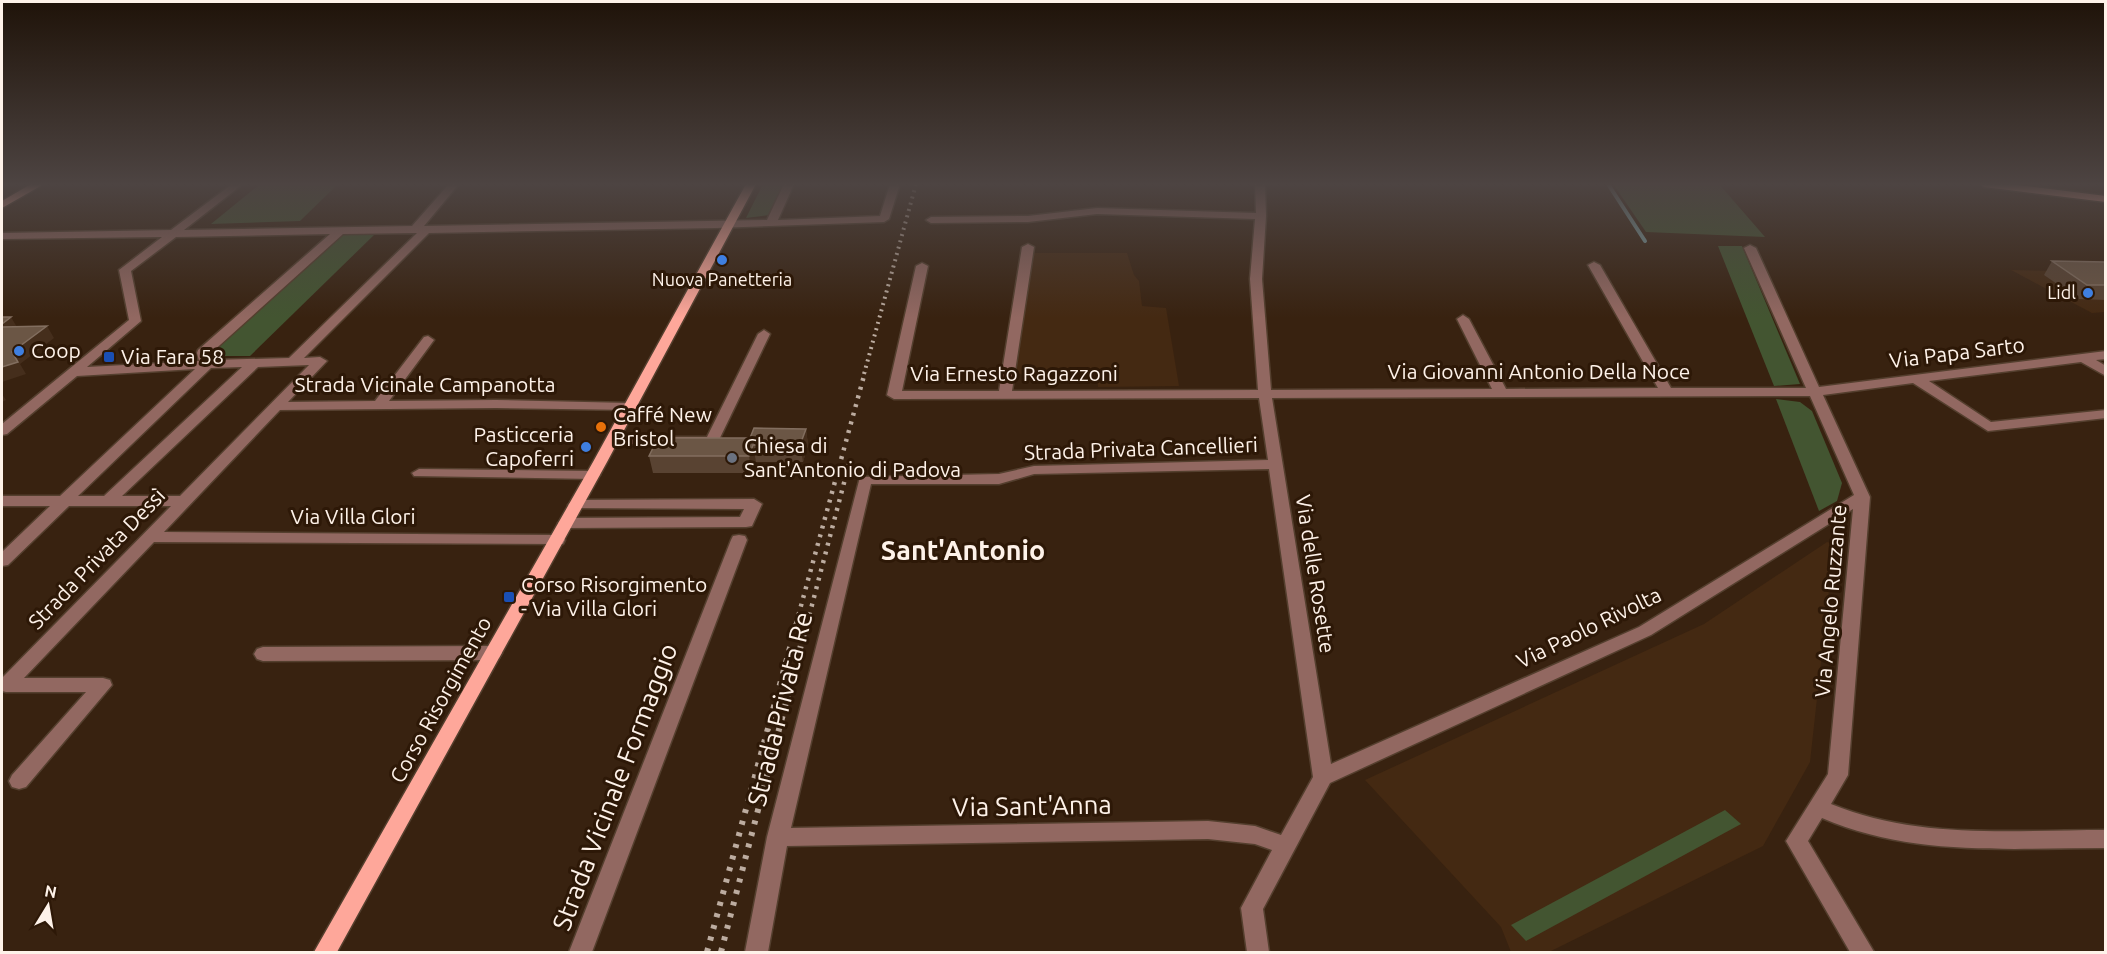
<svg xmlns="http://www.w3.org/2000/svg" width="2107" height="954" viewBox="0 0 2107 954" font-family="Ubuntu,sans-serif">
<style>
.built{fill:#442912}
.green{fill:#435531}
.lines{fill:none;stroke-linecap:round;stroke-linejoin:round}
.stream{stroke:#7ea4a7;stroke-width:4}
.minor-casing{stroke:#543f2e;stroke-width:3}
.major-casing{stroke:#543f2e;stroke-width:3}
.minor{fill:#926861;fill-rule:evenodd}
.major{fill:#fea79a;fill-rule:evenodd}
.rail-far2{stroke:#bcaca0;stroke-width:4;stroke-dasharray:2 4.5;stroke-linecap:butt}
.rail-far1{stroke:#bcaca0;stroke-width:4.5;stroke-dasharray:3 6;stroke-linecap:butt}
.rail{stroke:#bcaca0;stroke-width:6;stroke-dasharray:4 8;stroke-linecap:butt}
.wall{fill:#594332}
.shaded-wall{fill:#452e1c}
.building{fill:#6b5645;stroke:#826e5f;stroke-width:1.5}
.shop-dot{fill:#3f7fe0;stroke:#2d1807;stroke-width:2}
.transit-dot{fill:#1a4fb4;stroke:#2d1807;stroke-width:2}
.food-dot{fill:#e8710a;stroke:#2d1807;stroke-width:2}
.worship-dot{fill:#6b7280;stroke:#2d1807;stroke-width:2}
.labels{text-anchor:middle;stroke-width:6;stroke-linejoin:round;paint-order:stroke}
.far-poi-label{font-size:18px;fill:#fef2e9;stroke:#2d1807}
.poi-label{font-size:21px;fill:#fef2e9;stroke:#2d1807;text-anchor:start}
.street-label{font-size:21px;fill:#fef2e9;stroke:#2d1807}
.near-street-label{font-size:26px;fill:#fef2e9;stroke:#2d1807}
.district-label{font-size:27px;font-weight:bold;fill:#fef2e9;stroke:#2d1807}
</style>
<rect width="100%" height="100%" fill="#382210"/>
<g class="built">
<polygon points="1030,253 1127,253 1134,275 1139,281 1142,306 1166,308 1179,386 1098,387 1097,373 1013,374"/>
<polygon points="2011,270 2105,272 2105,312 2092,313"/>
<polygon points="1827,542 1834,544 1810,762 1763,846 1549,952 1511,952 1501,927 1365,780 1704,624"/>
</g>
<g class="green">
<polygon points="260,184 338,184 300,221 211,224"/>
<polygon points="763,184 785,184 769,215 746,218"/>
<polygon points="1613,184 1719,184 1765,237 1646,232"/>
<polygon points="339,235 374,235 250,356 210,356 211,351"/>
<polygon points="1718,246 1742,246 1800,384 1774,386"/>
<polygon points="1776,399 1800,402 1812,411 1842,483 1837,501 1819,511"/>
<polygon points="1725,810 1741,824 1526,941 1511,925"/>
</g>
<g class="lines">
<polyline class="stream" points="1608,184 1645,241"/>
<defs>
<g id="minor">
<path d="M232,184h11l-59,46 228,-4 37,-42h10l-35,42 343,-6 17,-36h10l-16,36 102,-4 10,-32h10l-11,35 -5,3 -168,6 -287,5 -125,125 16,-1 7,4 -39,41 87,-1 49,-64 4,-1 6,4 -45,61 107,-1 133,3 7,4 -2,3 -138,-2 -216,2 -116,122 393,3 6,1 2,4 -2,4 -409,-2 -130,136h79l7,2 2,5 -86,102 -7,2 -7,-2 -3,-6 3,-6 74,-83h-80l-4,-1v-13l169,-172h-102l-61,59 -6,1v-14l48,-46h-48v-10h58l135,-127 -118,7 -70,58 -5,1v-11l127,-104 -10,-50 43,-33 -160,2v-6l169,-3zM414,233h3l-128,125 -77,2 -2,-6 133,-120zM330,234l-132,116 -1,3 2,8 -112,6 54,-46 -10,-50 45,-34zM309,365l-129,131h-58l136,-129zM242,367l-138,129h-26l133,-128z"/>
<path d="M1255,184h10l1,32 -4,63 9,111 221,-1 -35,-70 6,-4 6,4 37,70 152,-1 -70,-123 6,-3 6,3 71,123h135l-62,-140 6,-3 6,3 63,139 287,-36v8l-10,1 10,6v10l-25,-14 -152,19 62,41 115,-12v8l-118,13 -75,-48 -90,12 47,102 -22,278 -17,29c87,36 183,26 275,26v18c-96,0 -194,9 -284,-30l-14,23 66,111h-24l-64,-111 42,-67 25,-265 -202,126 -321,148 -67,126 6,43h-22l-6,-44 31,-58 -17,-6 -47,-5 -421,7 -19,106h-23l22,-115 93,-360 139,-3 35,-8 234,-6 -9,-62 -365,1 -7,-4 29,-129 6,-3 6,3 -26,125h97l23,-144 6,-3 6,3 -22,144 246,-1 -8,-111 5,-60 -158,-5 -69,8 -97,1 -5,-3 5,-3 97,-1 69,-8 159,5zM1810,396l44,99 -215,132 -308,137 -59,-366zM1269,469l44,308 -32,58 -26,-9 -47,-5 -417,7 80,-344h128l35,-10z"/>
<polygon points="764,330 770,334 717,444 607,444 605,441 607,438 612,437 707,437 758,334"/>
<polygon points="419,469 593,471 600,475 593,479 414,476 412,473"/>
<polygon points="754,499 762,504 752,526 746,527 566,528 558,523 566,518 740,517 744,509 571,508 568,505 571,502 576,500"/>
<polygon points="739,535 745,536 747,540 592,952 569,952 731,540 733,536"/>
<polygon points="493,646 499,648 502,653 499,658 493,660 263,661 257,659 254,654 257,649 263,647"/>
</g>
<g id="major">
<polygon points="31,184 44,184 2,208 2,201"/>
<polygon points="746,184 756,184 607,462 337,952 314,952 593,462"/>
<polygon points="1979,184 2009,184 2106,196 2106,202 1984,187"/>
</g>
</defs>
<use href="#minor" class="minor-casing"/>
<use href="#major" class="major-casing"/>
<use href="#minor" class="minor"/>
<use href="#major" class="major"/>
<polyline class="rail-far2" points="864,374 916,184"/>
<g class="rail-far1">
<polyline points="796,624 865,372"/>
<polyline points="807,624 850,460"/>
</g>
<g class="rail">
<polyline points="707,952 797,622"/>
<polyline points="721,952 807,622"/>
</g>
</g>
<g class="wall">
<polygon points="2052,261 2106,262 2106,300 2079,299 2044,275"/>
<polygon points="806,429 808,445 803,462 756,462 752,473 653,473 649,456"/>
</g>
<g class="shaded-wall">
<polygon points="11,317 18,329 2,333 2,324"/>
<polygon points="47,326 54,338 20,364 26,374 2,382 2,367 12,352"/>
<polygon points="2,394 6,400 2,402"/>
<polygon points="806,429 808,445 803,462 800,445"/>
<polygon points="753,445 756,462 752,473 749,456"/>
</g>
<g class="building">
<polygon points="2052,261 2106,262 2106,285 2087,285"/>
<polygon points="2,317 11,317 2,324"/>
<polygon points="47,326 12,352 18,362 2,367 2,327"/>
<polygon points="754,428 806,429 800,445 753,445 749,456 649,456 658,438 750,438"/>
</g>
<linearGradient id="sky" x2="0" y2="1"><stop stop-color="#1f1309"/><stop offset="0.58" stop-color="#4d4442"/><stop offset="1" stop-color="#4d4442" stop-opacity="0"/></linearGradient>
<rect width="2107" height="318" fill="url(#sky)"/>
<g class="shop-dot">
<circle cx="722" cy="260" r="6"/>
<circle cx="2088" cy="293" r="6"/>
<circle cx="19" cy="351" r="6"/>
<circle cx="586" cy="447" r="6"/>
</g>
<g class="transit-dot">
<rect x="103" y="351" width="12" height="12" rx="3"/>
<rect x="503" y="591" width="12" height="12" rx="3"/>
</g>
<circle class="food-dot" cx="601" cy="427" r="6"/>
<circle class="worship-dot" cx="732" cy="458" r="6"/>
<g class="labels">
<g class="far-poi-label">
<text x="722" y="286">Nuova Panetteria</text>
<text x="2076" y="299" text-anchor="end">Lidl</text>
</g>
<g class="poi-label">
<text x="31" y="358">Coop</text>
<text x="121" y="364">Via Fara 58</text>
<text x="613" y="422">Caffé New<tspan x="613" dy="24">Bristol</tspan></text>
<text x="574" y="442" text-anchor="end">Pasticceria<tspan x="574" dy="24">Capoferri</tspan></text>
<text x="744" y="453">Chiesa di<tspan x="744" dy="24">Sant'Antonio di Padova</tspan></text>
<text x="521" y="592">Corso Risorgimento<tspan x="521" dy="24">- Via Villa Glori</tspan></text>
</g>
<g class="street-label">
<text transform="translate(1957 353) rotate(-7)" y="7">Via Papa Sarto</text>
<text x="1539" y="379">Via Giovanni Antonio Della Noce</text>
<text x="1014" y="381">Via Ernesto Ragazzoni</text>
<text x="425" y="392">Strada Vicinale Campanotta</text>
<text transform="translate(1141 449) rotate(-2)" y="7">Strada Privata Cancellieri</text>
<text x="353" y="524">Via Villa Glori</text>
<text transform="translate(97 559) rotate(-46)" y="7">Strada Privata Dessì</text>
<text transform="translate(1315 574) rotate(81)" y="7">Via delle Rosette</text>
<text transform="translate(1831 601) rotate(-85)" y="7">Via Angelo Ruzzante</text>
<text transform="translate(1589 628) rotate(-26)" y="7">Via Paolo Rivolta</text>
<text transform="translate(441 700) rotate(-61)" y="7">Corso Risorgimento</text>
</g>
<g class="near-street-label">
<text transform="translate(780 709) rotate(-76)" y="9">Strada Privata Re</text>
<text transform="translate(615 787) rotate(-69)" y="9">Strada Vicinale Formaggio</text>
<text transform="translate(1032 806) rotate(-1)" y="9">Via Sant'Anna</text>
</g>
<g class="district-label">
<text x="963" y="560">Sant'Antonio</text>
</g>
</g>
<rect width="2107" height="954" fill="none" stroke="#fef2e9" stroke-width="6"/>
<g transform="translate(48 906) rotate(11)" stroke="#2d1807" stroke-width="4.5" paint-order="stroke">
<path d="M0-4.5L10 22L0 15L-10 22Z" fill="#fef2e9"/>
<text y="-9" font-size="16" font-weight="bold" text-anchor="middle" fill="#fef2e9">N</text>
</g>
</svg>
